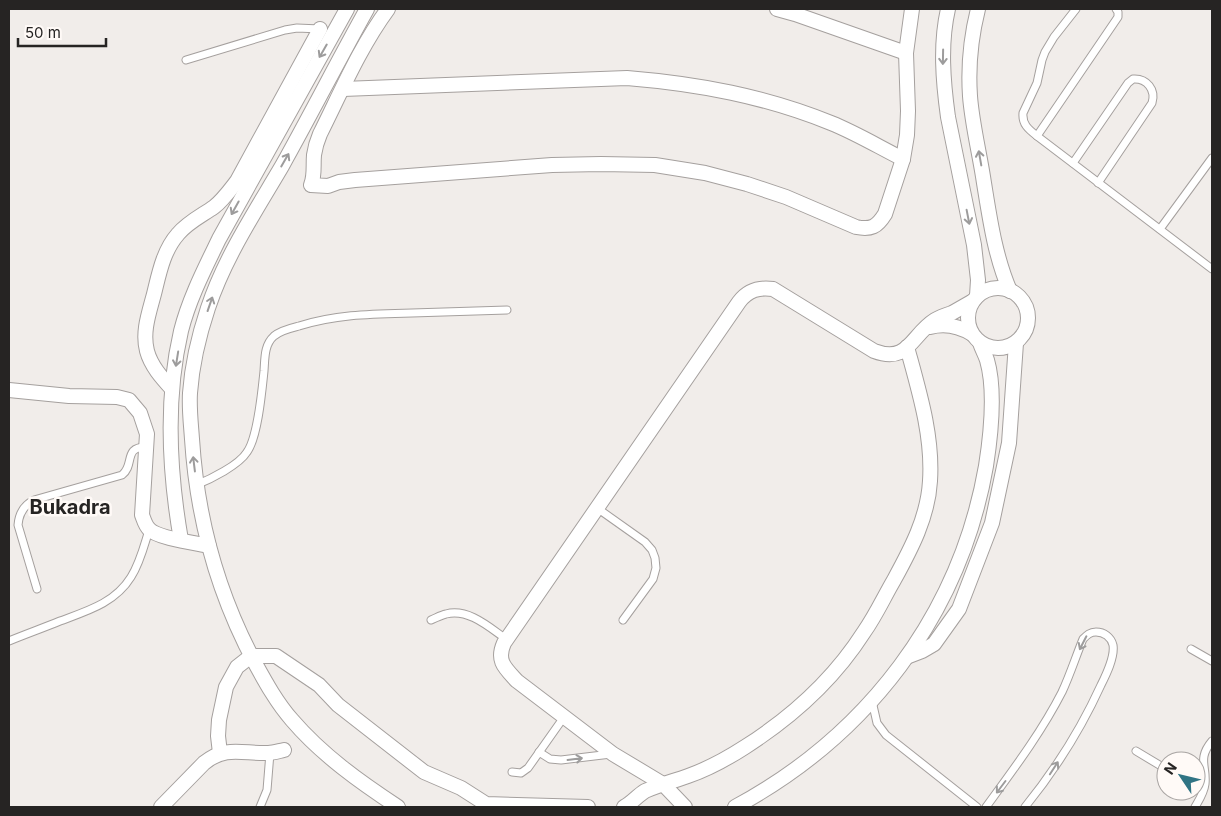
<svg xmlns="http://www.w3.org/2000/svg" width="1221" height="816" viewBox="0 0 1221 816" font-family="Inter,sans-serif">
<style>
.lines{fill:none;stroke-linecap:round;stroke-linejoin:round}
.lane-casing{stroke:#a5a09e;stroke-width:9}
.street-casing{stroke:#a5a09e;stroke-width:16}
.lane{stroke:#fff;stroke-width:7}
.street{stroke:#fff;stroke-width:14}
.oneway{stroke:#9d9c9c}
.labels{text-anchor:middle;stroke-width:5;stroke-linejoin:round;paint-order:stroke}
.district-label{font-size:20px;font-weight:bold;fill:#262423;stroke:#fffaf7}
</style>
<rect width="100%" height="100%" fill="#f1edea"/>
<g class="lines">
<defs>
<g id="lane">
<path d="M1076,9l-22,28 -9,15 -3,8 -5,23 -14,30c-1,11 5,16 14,23l175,133"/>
<polyline points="186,60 285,30 297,28 320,29"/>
<polyline points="1037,136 1118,17 1118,12 1116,9"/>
<path d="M1073,163l55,-80 5,-4c14,-1 23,11 19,24l-54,80"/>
<polyline points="1160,229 1212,158"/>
<path d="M196,485c15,-6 43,-20 51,-33 11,-15 15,-62 17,-81 1,-13 0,-26 10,-35 7,-6 17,-8 25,-10 38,-12 74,-12 113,-13 32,-1 64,-2 95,-3"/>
<polyline points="597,508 645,542 652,550 655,558 656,568 653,579 623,620"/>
<path d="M37,589l-19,-64c1,-12 6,-20 16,-25l88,-25c13,-10 1,-28 24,-28"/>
<path d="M431,620c5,-2 10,-5 15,-6 22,-6 43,13 60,25"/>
<path d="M9,641c17,-7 34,-13 51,-20 27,-10 55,-18 71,-44 9,-14 13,-31 18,-47"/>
<polyline points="1191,649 1212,661"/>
<polyline points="872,701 877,723 886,735 977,807"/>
<polyline points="1136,751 1166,769"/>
<polyline points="539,752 550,759 561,760 611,754"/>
<polyline points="512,772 521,773 528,768 564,717"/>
<polyline points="260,807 267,790 270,753"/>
<path d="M986,807c27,-37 55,-74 76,-115 8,-17 14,-36 21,-53 4,-4 7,-7 13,-7 8,0 15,5 17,13 2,12 -7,30 -12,40 -20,44 -46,85 -76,122"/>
<path d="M1195,807c4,-7 9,-14 10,-23 2,-18 -8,-25 7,-43"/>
</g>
<g id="street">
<path d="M367,9c-29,52 -56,105 -85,157 -27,46 -57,91 -74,142 -9,27 -16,57 -18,85 -1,16 1,31 2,46 5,78 26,155 63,224 11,20 22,40 37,57 30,35 68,62 106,87"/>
<path d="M388,9c-28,38 -47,83 -68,125 -3,7 -5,14 -6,21 -1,11 1,20 -3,30l17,1 11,-4 16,-2 197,-15 49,-1 54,1 50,8 42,11 39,13 70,30c15,3 21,0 29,-13l18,-55 4,-24 1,-24 -2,-58 6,-44"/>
<polyline points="777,9 795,14 906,53"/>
<path d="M948,9c-8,35 -5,72 0,108l26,128 4,35 -1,16"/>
<path d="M978,9c-7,28 -10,58 -8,87 2,28 10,59 14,87 6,37 11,73 26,108"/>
<path d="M343,89l284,-11c72,6 137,18 204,45 25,10 48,24 72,36"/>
<circle cx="998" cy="318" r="30"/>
<path d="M930,327c15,-4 29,-1 42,7"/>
<path d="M172,389c-10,-11 -21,-23 -25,-38 -5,-19 2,-38 7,-57 5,-20 9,-43 24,-60 10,-12 23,-18 36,-27 9,-7 16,-17 23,-26l83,-152"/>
<path d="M9,390l60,6 48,1 12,3 11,13 7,21 -5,81c2,5 3,10 7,14 8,9 46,14 60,17"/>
<path d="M181,540c-12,-69 -16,-140 0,-209 8,-32 24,-63 38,-92l128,-230"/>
<polyline points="909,656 922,651 934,644 959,609 992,523 1009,443 1016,343"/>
<polyline points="220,753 218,736 219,720 226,687 237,667 251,656 276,656 319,685 338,705 424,772 461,788 486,804 588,807"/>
<path d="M161,807l43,-44c22,-18 39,-9 64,-10 5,0 11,-2 16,-3"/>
<path d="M624,807c8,-4 13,-11 21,-16 14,-6 29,-10 43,-15 20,-7 40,-18 57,-29 47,-30 89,-68 119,-115 12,-17 20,-35 30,-52 17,-31 34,-63 36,-99 3,-45 -11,-90 -23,-134"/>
<path d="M685,807l-22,-23 -50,-30 -96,-73c-12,-13 -21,-20 -13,-38l235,-341c9,-12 20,-15 34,-13l101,62c35,13 37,-16 61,-31 5,-3 11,-5 17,-7 7,-4 14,-8 21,-12"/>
<path d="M735,807c132,-71 225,-192 251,-341 5,-32 10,-75 1,-106 -2,-6 -5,-11 -7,-17"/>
</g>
</defs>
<use href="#lane" class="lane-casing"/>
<use href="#street" class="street-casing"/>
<use href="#lane" class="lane"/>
<use href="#street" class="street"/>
</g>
<defs><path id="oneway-shaft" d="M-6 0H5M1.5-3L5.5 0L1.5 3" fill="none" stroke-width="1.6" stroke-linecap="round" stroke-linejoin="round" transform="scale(1.25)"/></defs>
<g class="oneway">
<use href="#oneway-shaft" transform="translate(323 51) rotate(120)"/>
<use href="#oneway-shaft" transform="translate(943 57) rotate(91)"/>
<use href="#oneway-shaft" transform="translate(980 158) rotate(-100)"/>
<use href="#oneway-shaft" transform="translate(285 160) rotate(-60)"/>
<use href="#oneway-shaft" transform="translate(235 208) rotate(119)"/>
<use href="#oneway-shaft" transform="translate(968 217) rotate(79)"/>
<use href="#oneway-shaft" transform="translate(210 304) rotate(-71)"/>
<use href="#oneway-shaft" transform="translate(177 359) rotate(99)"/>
<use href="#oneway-shaft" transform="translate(194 464) rotate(-97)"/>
<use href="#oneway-shaft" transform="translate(1083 643) rotate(117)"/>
<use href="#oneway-shaft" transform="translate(575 759) rotate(-7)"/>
<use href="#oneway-shaft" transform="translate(1054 768) rotate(-57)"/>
<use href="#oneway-shaft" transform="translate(1001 787) rotate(127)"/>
</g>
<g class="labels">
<g class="district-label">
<text x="70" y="514">Bukadra</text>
</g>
</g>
<rect width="1221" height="816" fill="none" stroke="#262423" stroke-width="20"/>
<g transform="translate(1181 776) rotate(305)"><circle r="24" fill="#fffaf7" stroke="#a8a4a2"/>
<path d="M0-4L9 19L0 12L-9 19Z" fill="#307484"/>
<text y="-8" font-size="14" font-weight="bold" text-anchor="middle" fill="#262423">N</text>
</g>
<path d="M18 38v8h88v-8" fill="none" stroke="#262423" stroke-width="2.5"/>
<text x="25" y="38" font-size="15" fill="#262423" stroke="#fffaf7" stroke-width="4" paint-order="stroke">50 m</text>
</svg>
